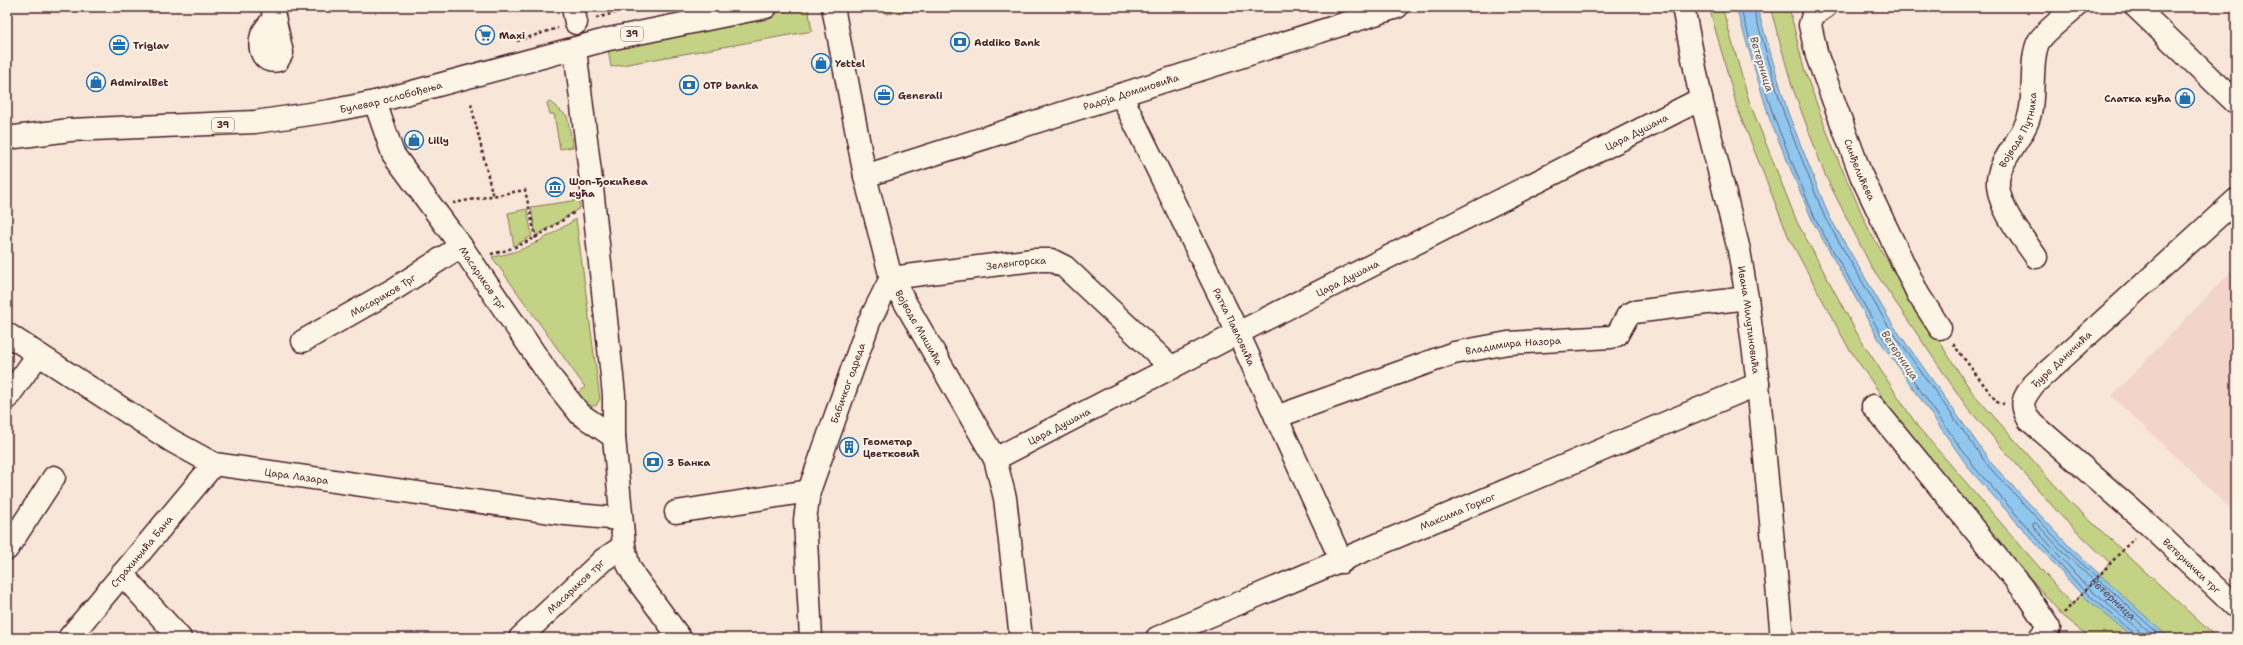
<svg xmlns="http://www.w3.org/2000/svg" width="2243" height="645" viewBox="0 0 2243 645" font-family="'Shantell Sans',sans-serif">
<style>
.built{fill:#f3d4c9}
.green{fill:#c4d285;stroke:#877858}
.water{fill:#90c7ee;stroke:#7484a0}
.lines{fill:none;stroke-linecap:round;stroke-linejoin:round}
.shore{stroke:#666279;stroke-width:1}
.minor-casing{stroke:#4a1f2b;stroke-width:25}
.major-casing{stroke:#4a1f2b;stroke-width:25}
.path{stroke:#4a1f2b;stroke-width:2.5;stroke-dasharray:3 3;stroke-linecap:butt}
.minor{stroke:#fcf5e5;stroke-width:22}
.major{stroke:#fcf5e5;stroke-width:22}
.labels{text-anchor:middle;stroke-width:4;stroke-linejoin:round;paint-order:stroke}
.shield{fill:#fcf5e5;stroke:#7f5f63;stroke-width:1}
.shield-label{font-size:9px;font-weight:bold;fill:#4a1f2b}
.poi-label{font-size:10px;font-weight:bold;fill:#4a1f2b;stroke:#fcf5e5;text-anchor:start}
.street-label{font-size:10px;fill:#4a1f2b;stroke:#fcf5e5}
.water-label{font-size:11px;font-style:italic;fill:#5f5166;stroke:#fcf5e5}
</style>
<rect width="100%" height="100%" fill="#f8e6d8"/>
<filter id="ink" filterUnits="userSpaceOnUse"><feTurbulence type="fractalNoise" baseFrequency=".025" numOctaves="2"/><feDisplacementMap in="SourceGraphic" scale="8" xChannelSelector="R" yChannelSelector="G"/><feConvolveMatrix kernelMatrix="1 2 1 2 8 2 1 2 1" color-interpolation-filters="sRGB"/></filter>
<g filter="url(#ink)">
<polygon class="built" points="2236,266 2236,514 2112,396"/>
<g class="green">
<polygon points="808,7 812,31 611,67 608,48 687,28"/>
<polygon points="885,7 930,7 886,14"/>
<polygon points="1709,7 1722,7 1749,101 1797,222 1859,337 1918,427 2072,605 2111,561 2109,562 2061,516 1966,406 1871,266 1825,175 1792,86 1770,7 1789,7 1804,69 1834,151 1870,232 1897,277 1972,392 2070,502 2217,638 2091,638 2062,615 1912,440 1848,347 1789,238 1737,107"/>
<polygon points="550,102 567,116 573,147 560,149 554,114 550,114 547,103"/>
<polygon points="579,200 580,208 536,236 531,207"/>
<polygon points="527,209 532,236 514,246 508,213"/>
<path d="M576,219l24,180 -4,7c-10,-1 -15,-4 -20,-12l9,-7 -93,-130c34,-5 55,-20 84,-38z"/>
</g>
<polygon class="water" points="1736,7 1757,7 1788,113 1829,216 1891,322 1992,464 2072,549 2169,638 2134,638 2081,594 1971,471 1878,338 1813,222 1770,120"/>
<g class="lines">
<g class="shore">
<polyline points="1740,7 1774,118 1816,221 1882,336 1975,468 2084,591 2134,633 2136,638"/>
<polyline points="1753,7 1784,114 1825,218 1887,324 1989,467 2069,552 2163,638"/>
<path id="s1" d="M2141,638l-3,-9 -50,-41 -55,-62v-3h3l30,32 90,83"/>
</g>
<defs>
<g id="minor">
<path d="M272,7l10,46 -4,7c-16,4 -20,-12 -16,-25 3,-7 8,-12 12,-16"/>
<polyline points="573,7 576,23"/>
<path id="s2" d="M833,7l32,169 26,102 104,181 10,39 16,140"/>
<path id="s3" d="M1683,7l18,92 38,151 8,48 11,86 24,254"/>
<path id="s4" d="M1825,7l-12,8 -3,10 7,31 44,119 57,119 22,34"/>
<polyline points="2136,7 2236,103"/>
<polyline points="575,49 593,197 614,395 614,437 624,546 628,564 635,577 680,638"/>
<path id="s5" d="M1121,95l117,238 104,229"/>
<path id="s6" d="M375,102l18,52 68,92 91,133 28,35 34,23"/>
<path id="s7" d="M865,176l532,-169"/>
<path id="s8" d="M2236,200l-202,184c-11,15 -15,19 -5,36l119,104 88,83"/>
<path id="s9" d="M2036,257c-14,-21 -36,-46 -38,-72 -2,-24 27,-47 32,-72 5,-20 0,-57 9,-72 7,-11 26,-24 36,-34"/>
<path id="s10" d="M891,278l142,-18h18l14,7 107,101"/>
<path id="s11" d="M7,334l165,107 42,23 352,50 55,5"/>
<path id="s12" d="M303,341l93,-53 65,-42"/>
<polyline points="7,398 38,355"/>
<polyline points="1873,406 2023,589 2049,628 2040,638"/>
<path id="s13" d="M1276,417l178,-64 54,-10 103,-6 6,-2 11,-20 6,-3 113,-14"/>
<path id="s14" d="M995,459l243,-126 463,-234"/>
<polyline points="676,512 809,491"/>
<polyline points="7,549 54,477"/>
<polyline points="122,574 180,638"/>
<path id="s15" d="M69,638l145,-174"/>
<path id="s16" d="M520,638l83,-78 21,-14"/>
<path id="s17" d="M811,638l-6,-118 4,-29 60,-169 22,-44"/>
<path id="s18" d="M1157,638l601,-254"/>
</g>
<g id="major">
<path id="s19" d="M7,138l63,-8 185,-8 75,-11 45,-9 234,-63 157,-32"/>
</g>
</defs>
<use href="#minor" class="minor-casing"/>
<use href="#major" class="major-casing"/>
<g class="path">
<polyline points="596,18 637,7"/>
<polyline points="517,41 558,28"/>
<polyline points="471,104 493,197"/>
<polyline points="453,203 525,190 537,243"/>
<path d="M491,254c32,-6 57,-24 84,-42"/>
<polyline points="1953,344 1997,402 2004,404"/>
<polyline points="2064,613 2134,538"/>
</g>
<use href="#minor" class="minor"/>
<use href="#major" class="major"/>
</g>
</g>
<defs>
<symbol id="supermarket-ring" viewBox="-11 -11 22 22"><circle r="9.5" fill="#fcf5e5" stroke="#1f6fb2" stroke-width="1.5"/><path d="M-6-5.5h2.5l.6 2H6L4.5 2H-2.5L-4.4-4H-6ZM-1.5 3.2a1.3 1.3 0 1 0 .1 0ZM3 3.2a1.3 1.3 0 1 0 .1 0Z" fill="#1f6fb2"/></symbol>
<symbol id="bank-ring" viewBox="-11 -11 22 22"><circle r="9.5" fill="#fcf5e5" stroke="#1f6fb2" stroke-width="1.5"/><path d="M-6-4H6V4H-6ZM0-2.3a2.3 2.3 0 1 0 0 4.6a2.3 2.3 0 1 0 0-4.6Z" fill="#1f6fb2"/></symbol>
<symbol id="office-ring" viewBox="-11 -11 22 22"><circle r="9.5" fill="#fcf5e5" stroke="#1f6fb2" stroke-width="1.5"/><path d="M-6-3h4V-5.5h4V-3h4V5H-6ZM-1-4.5V-3h2v-1.5ZM-6 0V1H6V0Z" fill="#1f6fb2"/></symbol>
<symbol id="shop-ring" viewBox="-11 -11 22 22"><circle r="9.5" fill="#fcf5e5" stroke="#1f6fb2" stroke-width="1.5"/><path d="M-5-2.5h2.3a2.7 3.5 0 0 1 5.4 0H5L5.5 6h-11ZM-1.5-2.5h3a1.5 2.3 0 0 0-3 0Z" fill="#1f6fb2"/></symbol>
<symbol id="museum-ring" viewBox="-11 -11 22 22"><circle r="9.5" fill="#fcf5e5" stroke="#1f6fb2" stroke-width="1.5"/><path d="M0-6L6-3V-2H-6V-3ZM-5-1h2V3h-2ZM-1-1h2V3h-2ZM3-1h2V3H3ZM-6 4H6V6H-6Z" fill="#1f6fb2"/></symbol>
<symbol id="building-ring" viewBox="-11 -11 22 22"><circle r="9.5" fill="#fcf5e5" stroke="#1f6fb2" stroke-width="1.5"/><path d="M-4-6H4V6H1V3H-1V6H-4ZM-2.5-4.3h1.7v1.8h-1.7ZM.8-4.3h1.7v1.8H.8ZM-2.5-1h1.7V.8h-1.7ZM.8-1h1.7V.8H.8Z" fill="#1f6fb2"/></symbol>
</defs>
<g fill-rule="evenodd">
<use href="#supermarket-ring" x="474" y="24" width="22" height="22"/>
<use href="#bank-ring" x="949" y="31" width="22" height="22"/>
<use href="#office-ring" x="108" y="34" width="22" height="22"/>
<use href="#shop-ring" x="810" y="52" width="22" height="22"/>
<use href="#shop-ring" x="85" y="71" width="22" height="22"/>
<use href="#bank-ring" x="678" y="74" width="22" height="22"/>
<use href="#office-ring" x="873" y="84" width="22" height="22"/>
<use href="#shop-ring" x="2174" y="87" width="22" height="22"/>
<use href="#shop-ring" x="403" y="129" width="22" height="22"/>
<use href="#museum-ring" x="544" y="176" width="22" height="22"/>
<use href="#building-ring" x="838" y="436" width="22" height="22"/>
<use href="#bank-ring" x="642" y="451" width="22" height="22"/>
</g>
<g class="labels">
<g class="shield">
<rect x="621" y="27" width="22" height="14" rx="3"/>
<rect x="212" y="118" width="22" height="14" rx="3"/>
</g>
<g class="shield-label">
<text x="632" y="37">39</text>
<text x="223" y="128">39</text>
</g>
<g class="poi-label">
<text x="499" y="39">Maxi</text>
<text x="974" y="46">Addiko Bank</text>
<text x="133" y="49">Triglav</text>
<text x="835" y="67">Yettel</text>
<text x="110" y="86">AdmiralBet</text>
<text x="703" y="89">OTP banka</text>
<text x="898" y="99">Generali</text>
<text x="2171" y="102" text-anchor="end">Слатка кућа</text>
<text x="428" y="144">Lilly</text>
<text x="569" y="185">Шоп-Ђокићева<tspan x="569" dy="12">кућа</tspan></text>
<text x="863" y="445">Геометар<tspan x="863" dy="12">Цветковић</tspan></text>
<text x="667" y="466">3 Банка</text>
</g>
<g class="street-label">
<text dy="4" stroke="none"><textPath href="#s7" startOffset="279">Радоја Домановића</textPath></text>
<text dy="4" stroke="none"><textPath href="#s19" startOffset="387">Булевар ослобођења</textPath></text>
<text dy="4" stroke="none"><textPath href="#s9" startOffset="142">Војводе Путника</textPath></text>
<text dy="4" stroke="none"><textPath href="#s14" startOffset="720">Цара Душана</textPath></text>
<text dy="4" stroke="none"><textPath href="#s4" startOffset="178">Синђелићева</textPath></text>
<text dy="4" stroke="none"><textPath href="#s10" startOffset="126">Зеленгорска</textPath></text>
<text dy="4" stroke="none"><textPath href="#s6" startOffset="208">Масариков трг</textPath></text>
<text dy="4" stroke="none"><textPath href="#s14" startOffset="396">Цара Душана</textPath></text>
<text dy="4" stroke="none"><textPath href="#s12" startOffset="92">Масариков Трг</textPath></text>
<text dy="4" stroke="none"><textPath href="#s3" startOffset="320">Ивана Милутиновића</textPath></text>
<text dy="4" stroke="none"><textPath href="#s2" startOffset="334">Војводе Мишића</textPath></text>
<text dy="4" stroke="none"><textPath href="#s5" startOffset="258">Ратка Павловића</textPath></text>
<text dy="4" stroke="none"><textPath href="#s13" startOffset="249">Владимира Назора</textPath></text>
<text transform="translate(2061 359) rotate(-43)" y="4">Ђуре Даничића</text>
<text dy="4" stroke="none"><textPath href="#s17" startOffset="262">Бабичког одреда</textPath></text>
<text dy="4" stroke="none"><textPath href="#s14" startOffset="72">Цара Душана</textPath></text>
<text dy="4" stroke="none"><textPath href="#s11" startOffset="328">Цара Лазара</textPath></text>
<text dy="4" stroke="none"><textPath href="#s18" startOffset="326">Максима Горког</textPath></text>
<text dy="4" stroke="none"><textPath href="#s15" startOffset="113">Страхињића Бана</textPath></text>
<text dy="4" stroke="none"><textPath href="#s8" startOffset="532">Ветернички трг</textPath></text>
<text dy="4" stroke="none"><textPath href="#s16" startOffset="76">Масариков трг</textPath></text>
</g>
<g class="water-label">
<text transform="translate(1762 64) rotate(73)" y="4">Ветерница</text>
<text transform="translate(1900 355) rotate(56)" y="4">Ветерница</text>
<text dy="4" stroke="none"><textPath href="#s1" startOffset="271">Ветерница</textPath></text>
</g>
</g>
<rect width="2243" height="645" fill="none" stroke="#fcf5e5" stroke-width="24"/>
<rect x="12" y="12" width="2219" height="621" fill="none" stroke="#4a1f2b" stroke-width="1.5" filter="url(#ink)"/>
</svg>
